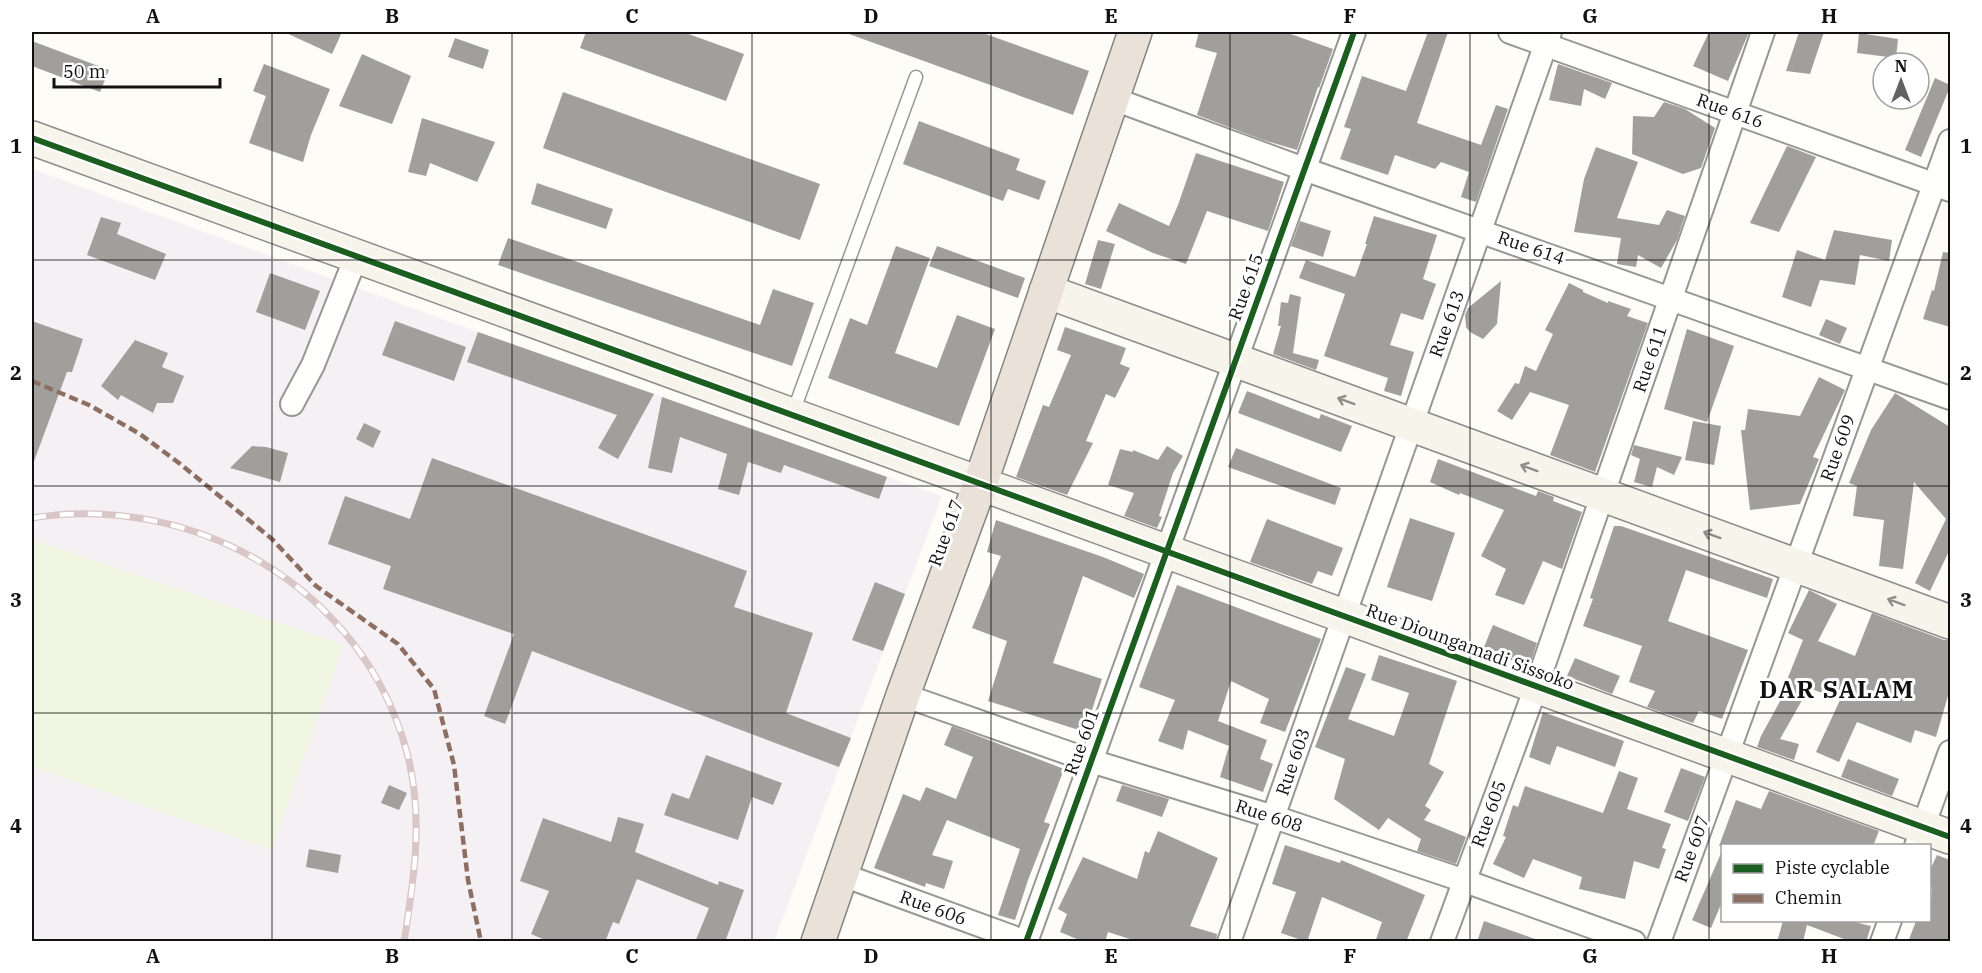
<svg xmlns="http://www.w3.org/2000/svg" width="1982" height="973" viewBox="0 0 1982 973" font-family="'IBM Plex Serif',serif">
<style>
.industrial{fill:#f5f0f3}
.pitch{fill:#f0f6e1}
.building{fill:#a19f9c}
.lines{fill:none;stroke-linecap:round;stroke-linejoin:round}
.lane-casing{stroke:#979795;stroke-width:15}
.street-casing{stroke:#979795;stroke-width:26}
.secondary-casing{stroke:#8e8d8b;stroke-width:36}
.highway-casing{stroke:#858482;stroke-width:36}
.lane{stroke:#fffffe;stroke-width:12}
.street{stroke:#fffffe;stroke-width:22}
.secondary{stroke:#f6f4eb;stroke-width:33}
.highway{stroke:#eae1d8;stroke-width:33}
.rail-casing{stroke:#d9c6c7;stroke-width:7}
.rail{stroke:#fff;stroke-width:4.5;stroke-dasharray:14;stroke-linecap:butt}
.quiet{stroke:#8d6e63;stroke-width:4.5;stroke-dasharray:9 4.5;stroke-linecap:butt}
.cycleway-casing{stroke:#fff;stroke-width:10}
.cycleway{stroke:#1b5e20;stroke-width:6}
.oneway{stroke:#8f8e89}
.grid{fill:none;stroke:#111;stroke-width:1.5;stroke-opacity:0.55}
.labels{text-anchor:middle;stroke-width:6;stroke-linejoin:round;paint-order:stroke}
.street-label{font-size:18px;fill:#111;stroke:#fff}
.district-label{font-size:24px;font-weight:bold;letter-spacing:1.5px;fill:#111;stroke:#fff}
.neatline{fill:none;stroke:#111;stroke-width:2}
.grid-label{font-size:20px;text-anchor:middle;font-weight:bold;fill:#111}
</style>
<rect width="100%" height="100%" fill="#fdfcf7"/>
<polygon class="industrial" points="32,169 478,332 942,496 774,941 32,941"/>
<polygon class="pitch" points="32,539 343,645 272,850 32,767"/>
<g class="building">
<polygon points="284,32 342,32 332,54"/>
<polygon points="586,32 683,32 744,54 726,101 580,48"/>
<polygon points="850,32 980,32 1089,71 1073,115 849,34"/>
<polygon points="1199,32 1285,32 1333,49 1319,88 1318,87 1297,150 1263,140 1197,115 1217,53 1195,47"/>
<polygon points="1428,32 1448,32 1417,123 1481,145 1496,105 1508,109 1476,202 1461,197 1469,172 1441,162 1435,169 1395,155 1388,175 1340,159 1351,129 1344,127 1362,76 1406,91"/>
<polygon points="1709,32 1749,32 1728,81 1693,66"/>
<polygon points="1799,32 1824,32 1810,74 1786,71"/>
<polygon points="1859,33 1898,39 1896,58 1857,53"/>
<polygon points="455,38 489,50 483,69 448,57"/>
<polygon points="32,41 109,70 100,92 32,66"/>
<polygon points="362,54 411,76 392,124 339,106"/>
<polygon points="264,64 330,89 311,135 303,162 249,143 266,96 253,91"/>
<polygon points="1558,64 1612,83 1605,99 1584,89 1581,106 1549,100"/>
<polygon points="1935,78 1950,85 1950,87 1921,157 1905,150"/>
<polygon points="563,92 820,184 800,240 543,148"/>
<polygon points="1664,102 1685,109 1715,128 1701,168 1683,174 1632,154 1633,116 1654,117"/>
<polygon points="422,118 495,142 477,182 430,163 426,176 408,172"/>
<polygon points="919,121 1020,159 1016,170 1046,181 1039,200 1008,189 1003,201 903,164"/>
<polygon points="1787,146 1816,157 1779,232 1750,223"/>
<polygon points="1596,147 1638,162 1617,218 1659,225 1667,210 1685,216 1677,240 1661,268 1638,255 1636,267 1617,264 1621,238 1574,232 1584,179"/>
<polygon points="1196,153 1284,182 1268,231 1207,211 1186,264 1153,253 1106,231 1119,203 1169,226 1178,205"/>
<polygon points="537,183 613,209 606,229 531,204"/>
<polygon points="1374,216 1437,235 1423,279 1436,284 1423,320 1401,313 1390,345 1414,352 1401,396 1384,391 1388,378 1324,356 1345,294 1299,278 1306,260 1355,277 1367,244 1365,244"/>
<polygon points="101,217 121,223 117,234 166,254 155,280 87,255"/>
<polygon points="1300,221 1331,231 1323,257 1291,246"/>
<polygon points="1834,230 1892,240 1889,261 1860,255 1855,285 1820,280 1811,307 1782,297 1797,250 1825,260"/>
<polygon points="508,238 760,325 773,289 814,303 792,366 498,265"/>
<polygon points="1098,240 1115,244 1101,289 1085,284"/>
<polygon points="896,246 930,258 895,353 937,368 957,315 995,329 959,426 828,378 850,318 867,325"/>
<polygon points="937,246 1025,278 1018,298 929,266"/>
<polygon points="1943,252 1950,253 1950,327 1923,319 1932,290 1934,291"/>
<polygon points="270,273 320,291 305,330 256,312"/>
<polygon points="1501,281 1497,324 1483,339 1470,332 1466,327 1465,315 1468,308"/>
<polygon points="1569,283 1583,290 1583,292 1608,303 1608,301 1631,309 1627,316 1648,323 1595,472 1550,455 1569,405 1530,392 1512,420 1497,411 1515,383 1519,384 1525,366 1536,371 1553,334 1545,330"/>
<polygon points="1290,294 1301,297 1293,353 1319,360 1316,370 1273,354 1281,326 1278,326 1281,302 1288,303"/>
<polygon points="1826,319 1847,328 1840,344 1819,335"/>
<polygon points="32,321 83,339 72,372 67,372 33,464 32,463"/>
<polygon points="395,321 466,347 454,381 382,355"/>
<polygon points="1065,327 1126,348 1120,364 1130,368 1115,398 1106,394 1086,441 1093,443 1067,495 1016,477 1043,405 1049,407 1071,355 1057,350"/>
<polygon points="1687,329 1734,346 1707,422 1664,409"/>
<polygon points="478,332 654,394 618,459 598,448 617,415 467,362"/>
<polygon points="135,340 168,353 162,367 184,376 173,403 157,403 153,413 121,395 118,400 101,386"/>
<polygon points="1819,377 1845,390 1813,457 1819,459 1800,504 1750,510 1741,430 1745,430 1748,409 1800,416"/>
<polygon points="1247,391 1319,419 1321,414 1352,426 1341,452 1238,413"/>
<polygon points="1895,393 1950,427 1950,549 1930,591 1915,583 1946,519 1914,482 1903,569 1879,566 1884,520 1853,516 1857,486 1849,483 1871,430"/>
<polygon points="662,397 887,477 879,499 784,465 781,473 748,462 739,495 718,489 727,454 680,437 672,473 648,468"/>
<polygon points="1693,421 1721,426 1714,465 1685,460"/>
<polygon points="364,423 381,431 373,448 356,439"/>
<polygon points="1634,445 1682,457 1674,475 1657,467 1652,487 1634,482 1640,459 1631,455"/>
<polygon points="252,446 266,447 288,453 280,482 230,468"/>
<polygon points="1167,446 1183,456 1173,473 1159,516 1162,517 1157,528 1124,516 1134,493 1108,485 1120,449 1133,452 1133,450 1158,460"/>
<polygon points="1236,448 1341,488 1335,505 1228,467"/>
<polygon points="432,458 747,571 734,607 813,633 786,713 851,738 839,767 532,651 505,724 484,716 514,634 383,589 391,566 328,544 345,496 410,519"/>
<polygon points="1438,459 1536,496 1538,491 1554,497 1553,501 1582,512 1562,569 1543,561 1524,605 1495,595 1506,569 1481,556 1504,510 1460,493 1459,495 1430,482"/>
<polygon points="1410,518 1455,533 1432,601 1387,587"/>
<polygon points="1267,519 1343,548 1332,576 1318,571 1312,584 1250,562"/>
<polygon points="996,520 1103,557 1144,574 1134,598 1083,576 1053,663 1102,679 1085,732 988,701 1007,641 972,628 1001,556 987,552"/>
<polygon points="1614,526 1621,526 1773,579 1767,598 1686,570 1668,621 1748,650 1722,719 1699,711 1693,723 1647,707 1655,691 1629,682 1642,646 1583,626 1593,599 1590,598"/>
<polygon points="875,582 905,594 883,651 852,640"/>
<polygon points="1177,585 1321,639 1285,732 1260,723 1269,699 1231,681 1218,721 1267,740 1260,759 1273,764 1263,792 1220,777 1229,746 1188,730 1183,750 1158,741 1175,700 1139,687"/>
<polygon points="1809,590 1837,604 1818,641 1855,656 1872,613 1944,640 1950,640 1950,689 1936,737 1915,730 1911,743 1857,722 1839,762 1816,752 1840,700 1809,688 1780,739 1799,744 1794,760 1757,747 1761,736 1791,681 1787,680 1803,640 1788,633"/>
<polygon points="1493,625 1537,643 1530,664 1484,647"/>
<polygon points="1379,655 1457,681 1429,764 1444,772 1425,806 1431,810 1424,820 1466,837 1456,864 1417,851 1421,839 1388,818 1379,830 1334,799 1345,759 1315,747 1346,667 1366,674 1348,719 1394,736 1409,693 1371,680"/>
<polygon points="1575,658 1620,676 1612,694 1567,676"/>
<polygon points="1543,712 1624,741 1615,767 1557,746 1550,765 1529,757"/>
<polygon points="952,726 1064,769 1044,822 1050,824 1028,880 1015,920 998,915 1020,849 947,820 932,855 953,861 944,889 926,883 925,887 874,868 903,794 920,801 926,787 956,799 973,757 944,745"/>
<polygon points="706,755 782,783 773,805 752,797 738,840 664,815 672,793 689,799"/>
<polygon points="1848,759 1899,779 1892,796 1841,777"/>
<polygon points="1681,768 1705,777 1688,821 1664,812"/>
<polygon points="1619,771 1638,778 1627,809 1671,824 1662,848 1666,849 1659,869 1634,861 1625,899 1579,889 1582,877 1533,859 1524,878 1493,864 1506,837 1503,836 1513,805 1518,807 1525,786 1603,813"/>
<polygon points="389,785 407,793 399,810 381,803"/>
<polygon points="1122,785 1169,799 1162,817 1116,801"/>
<polygon points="1769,791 1879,831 1873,846 1719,846 1736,800 1761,809"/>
<polygon points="618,817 644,824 635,852 718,885 719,881 744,890 725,942 695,942 709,908 637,879 619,924 613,922 605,942 550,942 531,934 549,891 520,881 543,818 611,842"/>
<polygon points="1158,831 1218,858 1190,926 1217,934 1216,942 1139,942 1108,932 1105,942 1084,942 1060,932 1067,914 1058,909 1083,857 1137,879 1145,851 1149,853"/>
<polygon points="1285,845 1340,863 1341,860 1425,895 1406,942 1375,942 1382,922 1322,897 1307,942 1281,933 1296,892 1272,884"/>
<polygon points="309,849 341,855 338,873 306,867"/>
<polygon points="1722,851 1722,902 1711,928 1692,920"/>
<polygon points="1937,855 1950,860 1950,942 1908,942 1916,921 1930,921 1932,887 1929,886 1929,872"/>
<polygon points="1484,921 1535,939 1535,942 1477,942"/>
<polygon points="1783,921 1850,921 1871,926 1866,942 1852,942 1807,925 1803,942 1777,942"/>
</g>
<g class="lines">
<defs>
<polyline id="lane" points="792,415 916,77"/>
<g id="street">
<polyline points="1510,32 1950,190"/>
<polyline points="1111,98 1304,169 1950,398"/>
<polyline points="292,404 313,365 356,257"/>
<polyline points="903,695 1091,761 1274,817 1465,881 1634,942"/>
<polyline points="1916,846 1950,752"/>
<polyline points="840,874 1026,942"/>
<polyline points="1026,942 1354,32"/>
<polyline points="1229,942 1550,32"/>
<polyline points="1442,942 1536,687 1763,32"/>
<polyline points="1659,942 1950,141"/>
<polyline points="1882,942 1890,920"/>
</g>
<g id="secondary">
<polyline points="32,138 1950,837"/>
<polyline points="1046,291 1950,622"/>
</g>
<polyline id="highway" points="818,942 903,695 980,484 1135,32"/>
</defs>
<use href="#lane" class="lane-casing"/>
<use href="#street" class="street-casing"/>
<use href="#secondary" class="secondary-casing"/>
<use href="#highway" class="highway-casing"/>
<use href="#lane" class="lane"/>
<use href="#street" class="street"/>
<use href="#secondary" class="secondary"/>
<use href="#highway" class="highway"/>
<defs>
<path id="rail" d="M32,518c163,-26 332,71 375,235 17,63 7,126 -3,189"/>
</defs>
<use href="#rail" class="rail-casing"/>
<use href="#rail" class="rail"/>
<polyline class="quiet" points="32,381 89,405 140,434 179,463 272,539 316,586 398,644 434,689 454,765 468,880 481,942"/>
<defs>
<g id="cycleway">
<polyline points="32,138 1950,837"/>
<polyline points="1026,942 1354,32"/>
</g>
</defs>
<use href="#cycleway" class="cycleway-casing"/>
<use href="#cycleway" class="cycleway"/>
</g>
<defs><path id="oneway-shaft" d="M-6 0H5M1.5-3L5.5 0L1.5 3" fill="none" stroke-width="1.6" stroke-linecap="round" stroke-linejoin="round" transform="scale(1.5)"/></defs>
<g class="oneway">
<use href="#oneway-shaft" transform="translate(1346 401) rotate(-160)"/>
<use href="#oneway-shaft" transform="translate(1529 468) rotate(-160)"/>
<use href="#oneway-shaft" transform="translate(1712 535) rotate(-160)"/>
<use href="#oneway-shaft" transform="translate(1896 602) rotate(-160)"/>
</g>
<path class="grid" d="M272,32v910M512,32v910M752,32v910M991,32v910M1230,32v910M1470,32v910M1709,32v910M32,260h1918M32,486h1918M32,713h1918"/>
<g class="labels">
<g class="street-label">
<text transform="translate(1730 111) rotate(20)" y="6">Rue 616</text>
<text transform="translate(1531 248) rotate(19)" y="6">Rue 614</text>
<text transform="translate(1246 287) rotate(-70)" y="6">Rue 615</text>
<text transform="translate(1447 324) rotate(-70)" y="6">Rue 613</text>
<text transform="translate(1650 359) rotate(-71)" y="6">Rue 611</text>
<text transform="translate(1838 448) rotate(-70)" y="6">Rue 609</text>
<text transform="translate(946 533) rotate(-70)" y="6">Rue 617</text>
<text transform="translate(1470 647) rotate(20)" y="6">Rue Dioungamadi Sissoko</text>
<text transform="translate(1082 742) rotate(-70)" y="6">Rue 601</text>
<text transform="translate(1293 762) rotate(-71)" y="6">Rue 603</text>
<text transform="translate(1489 814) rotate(-70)" y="6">Rue 605</text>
<text transform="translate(1269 816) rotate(18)" y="6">Rue 608</text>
<text transform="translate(1692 849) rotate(-70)" y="6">Rue 607</text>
<text transform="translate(933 908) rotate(20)" y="6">Rue 606</text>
</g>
<g class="district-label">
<text x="1837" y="698">DAR SALAM</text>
</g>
</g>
<rect width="1982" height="973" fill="none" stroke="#ffffff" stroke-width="66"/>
<rect x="1721" y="844" width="210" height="78" fill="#ffffff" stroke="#a0a0a0" stroke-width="1.5"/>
<rect x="1733" y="864" width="30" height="9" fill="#1b5e20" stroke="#a0a0a0" stroke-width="1.5"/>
<text x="1775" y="874" font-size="18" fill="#111111">Piste cyclable</text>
<rect x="1733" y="894" width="30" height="9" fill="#8d6e63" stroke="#a0a0a0" stroke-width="1.5"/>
<text x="1775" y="904" font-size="18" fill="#111111">Chemin</text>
<g transform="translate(1901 81)"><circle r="28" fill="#ffffff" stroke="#a0a0a0" stroke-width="1.5"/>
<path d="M0-4.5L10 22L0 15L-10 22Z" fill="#646362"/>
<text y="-9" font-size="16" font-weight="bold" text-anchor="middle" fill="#111111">N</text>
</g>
<path d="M54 78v9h166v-9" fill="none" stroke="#111111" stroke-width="3"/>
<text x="63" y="78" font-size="18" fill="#111111" stroke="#ffffff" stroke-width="4.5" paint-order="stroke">50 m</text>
<rect x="33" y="33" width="1916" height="907" class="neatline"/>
<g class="grid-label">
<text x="153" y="23">A</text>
<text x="392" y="23">B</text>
<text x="632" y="23">C</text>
<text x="871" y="23">D</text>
<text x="1111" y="23">E</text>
<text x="1350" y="23">F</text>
<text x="1590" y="23">G</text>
<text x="1829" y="23">H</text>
<text x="16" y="153">1</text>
<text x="1966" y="153">1</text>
<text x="16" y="380">2</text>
<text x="1966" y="380">2</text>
<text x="16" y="607">3</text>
<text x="1966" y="607">3</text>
<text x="16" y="833">4</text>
<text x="1966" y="833">4</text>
<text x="153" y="963">A</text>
<text x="392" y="963">B</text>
<text x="632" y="963">C</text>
<text x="871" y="963">D</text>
<text x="1111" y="963">E</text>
<text x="1350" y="963">F</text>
<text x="1590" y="963">G</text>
<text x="1829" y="963">H</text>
</g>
</svg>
